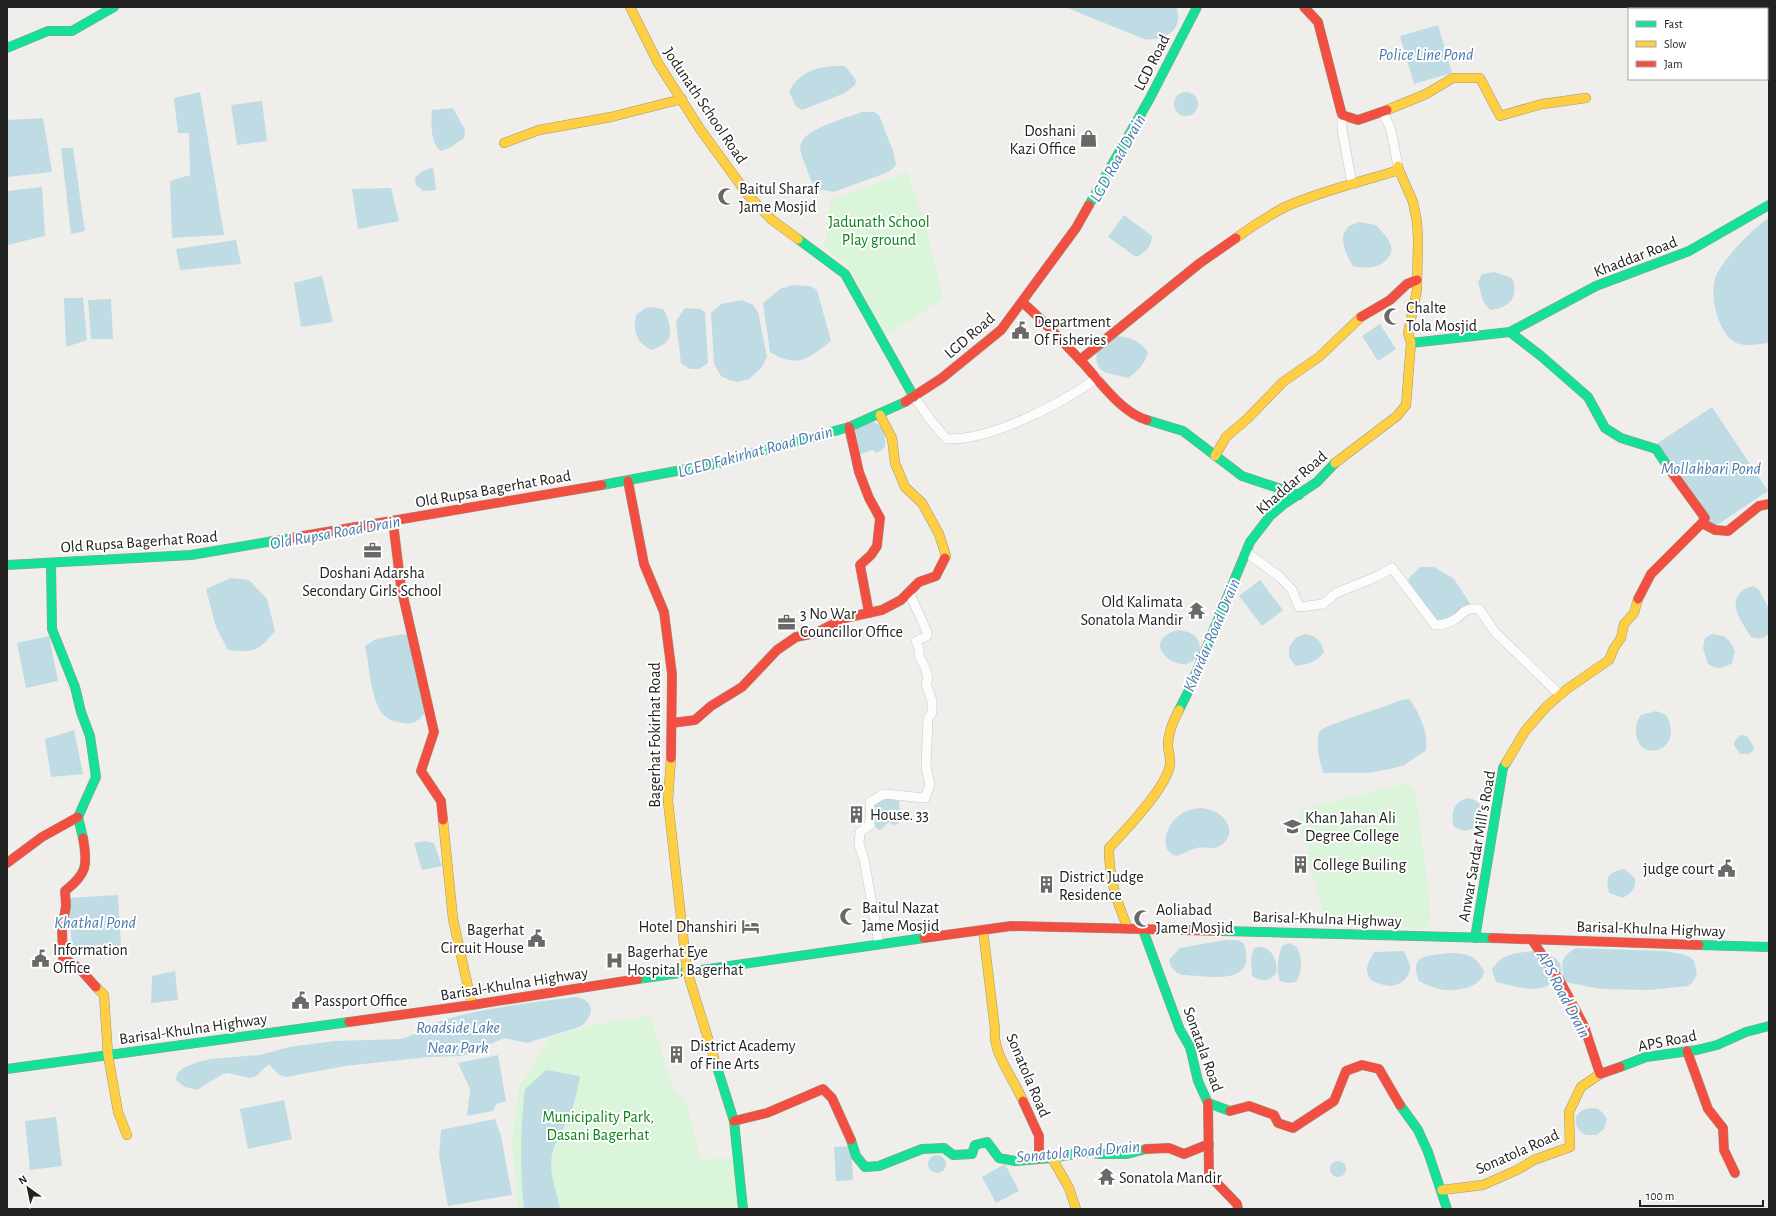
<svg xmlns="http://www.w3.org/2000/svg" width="1776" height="1216" viewBox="0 0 1776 1216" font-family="'Alegreya Sans',sans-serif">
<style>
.park{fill:#daf5da}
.water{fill:#bfdbe3}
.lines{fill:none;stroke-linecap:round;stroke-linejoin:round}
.street-casing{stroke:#c9c8c7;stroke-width:10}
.fast-casing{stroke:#999a82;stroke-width:10}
.slow-casing{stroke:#999a82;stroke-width:10}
.jam-casing{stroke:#999a82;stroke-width:10}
.street{stroke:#fdfcfc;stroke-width:9}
.fast{stroke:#16e098;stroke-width:9}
.slow{stroke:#ffcf43;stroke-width:9}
.jam{stroke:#f24e42;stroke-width:9}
.labels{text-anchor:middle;stroke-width:4;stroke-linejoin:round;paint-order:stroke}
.street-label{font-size:16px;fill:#222;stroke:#fff}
.poi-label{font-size:16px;fill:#222;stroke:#fff;text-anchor:start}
.park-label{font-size:16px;fill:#0c8416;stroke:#fff}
.water-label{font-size:17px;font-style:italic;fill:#4a7aab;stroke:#fff}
</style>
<rect width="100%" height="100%" fill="#f0eeeb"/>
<g class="park">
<polygon points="907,172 923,216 943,298 914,318 884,336 865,296 847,265 824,247 827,234 830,200"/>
<polygon points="1406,783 1414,788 1419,814 1431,914 1429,925 1424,928 1404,926 1332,926 1327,924 1323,916 1298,815 1299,810"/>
<polygon points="650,1015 674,1092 685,1099 701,1159 737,1158 738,1209 518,1209 512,1142 519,1088 550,1038 582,1027"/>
</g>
<g class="water">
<path d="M1065,7h111c10,22 -13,35 -32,32z"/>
<polygon points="1438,25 1452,73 1414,84 1400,36"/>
<path d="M834,66h11l11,14 -1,5 -10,8 -43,17 -6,-4 -7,-14c8,-18 26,-25 45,-26z"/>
<polygon points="200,92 224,235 172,238 170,181 190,175 189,133 178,133 174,98"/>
<circle cx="1186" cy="104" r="12"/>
<polygon points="262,101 267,141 237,145 231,105"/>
<path d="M453,108l12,22 -1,8 -13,9 -10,4c-11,-7 -10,-30 -9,-41z"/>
<path d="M862,112h12l5,3 14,36 3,14 -6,6 -7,3 -49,18 -17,-3c-6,-7 -9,-16 -12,-25 -3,-6 -7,-17 -3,-23 7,-13 47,-24 60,-29z"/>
<polygon points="43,118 52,172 7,177 7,120"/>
<polygon points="61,148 73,148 85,231 71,234"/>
<polygon points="433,167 436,190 423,191 416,185 415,178 421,172"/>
<polygon points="42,187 45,236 7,245 7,191"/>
<polygon points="391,188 399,221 358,229 352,189"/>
<path d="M1124,215l28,21c-1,11 -6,16 -16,21l-28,-20z"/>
<path d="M1769,218v125c-11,1 -26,5 -36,-2 -16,-12 -24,-47 -17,-65 8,-18 36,-47 53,-58z"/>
<path d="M1359,222l17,3c4,5 11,11 14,18 2,4 2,8 0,12 -8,14 -24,14 -37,11 -6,-10 -16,-28 -5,-39 2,-2 8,-4 11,-5z"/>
<polygon points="236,240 241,264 180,270 176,249"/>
<path d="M1494,272l18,6c8,19 -3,30 -22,32l-7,-9 -5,-19 4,-8z"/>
<polygon points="322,276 333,322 301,327 294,283"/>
<path d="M793,285l17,1 7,4 14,51c-24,18 -32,28 -61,11l-7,-49 17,-14z"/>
<polygon points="64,298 83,298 87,340 66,347"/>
<polygon points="111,299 113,339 91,339 88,300"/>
<polygon points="742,300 753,305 758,312 767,357 762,367 749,379 738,382 729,380 721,376 714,364 711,313 721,304"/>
<path d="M650,307l13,2c5,7 11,25 4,32 -3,4 -10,6 -14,9 -15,-5 -21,-19 -17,-35l8,-6z"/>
<polygon points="685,308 700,309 705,312 708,363 699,369 690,369 681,363 676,321"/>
<polygon points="1380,324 1396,349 1378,361 1362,336"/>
<path d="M1115,336c13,0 27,5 33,17 -4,12 -10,18 -20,25 -19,-6 -35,-2 -31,-28z"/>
<polygon points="1712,407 1768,491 1711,529 1655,445"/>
<path d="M874,422l8,5c3,11 8,21 -6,26l-3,-3 -13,4 -5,-27z"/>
<path d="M1420,567h14l20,12 17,26c-5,18 -15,21 -32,19l-31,-42 2,-5z"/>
<path d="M231,578l18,2 18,19 8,32c-17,20 -20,22 -47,19l-12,-23 -10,-38z"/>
<polygon points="1260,580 1283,610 1262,626 1239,596"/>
<path d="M1754,586l5,4 10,19v24c-4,6 -11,6 -18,4 -7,-12 -23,-31 -11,-44 5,-5 8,-6 14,-7z"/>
<path d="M1178,630c4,1 9,1 12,3 11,5 13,18 5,26 -16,18 -59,-18 -17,-29z"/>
<path d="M404,634l6,2 15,76c-5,8 -11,13 -22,11 -4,-1 -8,-1 -12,-3 -21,-8 -21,-55 -26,-74l11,-7z"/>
<path d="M1305,634c11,2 16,6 19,18 -7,10 -16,12 -28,14l-7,-9v-10l7,-9z"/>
<path d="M1712,634l12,2 7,7 4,8 -3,12c-11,6 -14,7 -24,1l-5,-16 2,-10z"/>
<polygon points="49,636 58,681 26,688 17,643"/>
<path d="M1409,699c9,11 22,39 16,52l-21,14 -14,4 -22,4h-44c-4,-8 -10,-34 -4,-42 2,-2 6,-4 8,-5l74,-26z"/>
<path d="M1656,711l10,4c20,34 -27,51 -30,18 0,-8 0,-11 5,-18z"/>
<polygon points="74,730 83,774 51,777 45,739"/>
<polygon points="1740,735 1747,736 1754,747 1753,751 1749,754 1740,754 1734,745 1734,742"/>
<polygon points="888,798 899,801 900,812 898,824 893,825 889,822 880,830 876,828 873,816 873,802"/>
<path d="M1468,798c11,2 15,8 18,18 -3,10 -13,13 -22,15l-10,-4c-4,-14 -1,-25 14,-29z"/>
<path d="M1202,808c12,2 18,4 25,15 7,11 -2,24 -15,25 -6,0 -11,-1 -16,0 -7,2 -13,6 -20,8 -20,-7 -8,-34 5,-42 7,-5 13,-5 21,-6z"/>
<polygon points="425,841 434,843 442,866 422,870 414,843"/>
<path d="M1624,869l11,9c1,11 -3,14 -12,20l-14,-5c-4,-17 -1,-20 15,-24z"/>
<polygon points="118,895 121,946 72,949 69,898"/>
<path d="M1225,940h13l6,4c12,36 -20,34 -46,32 -7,-1 -17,1 -23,-5 -4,-3 -5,-7 -6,-11l11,-12z"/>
<path d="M1289,943l8,4c5,12 6,24 -1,35l-9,1 -7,-2c-4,-11 -2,-25 2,-35z"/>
<path d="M1259,947c13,0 20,15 17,27 -9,8 -14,8 -24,2l-1,-19 3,-9z"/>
<path d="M1576,948l88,3 17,3 9,3 4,4 3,13 -4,8 -5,4 -39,4 -49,-1 -34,-7 -2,-1c-2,-18 -5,-23 12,-33z"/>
<path d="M1404,951c2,5 5,10 6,15 1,11 -9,19 -20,20 -5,0 -12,-3 -18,-5 -9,-11 -4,-18 2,-29z"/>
<path d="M1536,951c7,3 17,4 22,10 10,11 -6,24 -16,27 -15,3 -32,-3 -46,-6l-4,-12c10,-18 26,-17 44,-19z"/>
<path d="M1449,953c20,1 25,1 35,18 -1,16 -26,20 -39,19 -9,-1 -18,-5 -26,-9 -11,-28 10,-25 30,-28z"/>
<polygon points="175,971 178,1000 151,1003 152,976"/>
<path d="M575,997c21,2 20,21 4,30l-52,16 -23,-5 -42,18 -33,1 -84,9 -59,11 -7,-2 -10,-11 -13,12 -6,2 -23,-5 -6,2 -24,15 -12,-3 -9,-7 1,-6 6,-6 12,-5 15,-4 50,-4 29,-8 46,-6 66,-2c16,-4 27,-14 42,-19 43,-13 88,-17 132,-23z"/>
<polygon points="498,1055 506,1101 496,1104 493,1111 467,1116 470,1089 458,1063"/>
<path d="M546,1070l34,6c-3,14 -5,27 -10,39 -6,13 -15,26 -18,40 -4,17 5,36 8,54h-36c-4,-40 -4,-80 1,-120z"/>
<polygon points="284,1100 292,1139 248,1149 240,1109"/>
<path d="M1590,1108c9,0 12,3 17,11l-3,10 -7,6c-4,0 -7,0 -10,0 -9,-2 -15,-14 -9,-21 3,-4 8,-5 12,-6z"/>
<polygon points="56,1117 62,1166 30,1170 25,1121"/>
<polygon points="495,1119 501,1136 512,1195 448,1206 439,1155 441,1130"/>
<polygon points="851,1146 853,1180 836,1181 834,1147"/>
<circle cx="937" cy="1164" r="9"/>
<circle cx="1338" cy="1169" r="8"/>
<polygon points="1005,1164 1019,1191 996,1203 982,1177"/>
</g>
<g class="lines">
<defs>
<g id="street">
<polyline points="1383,112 1391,130 1398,166"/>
<polyline points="1342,115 1342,129 1352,184"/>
<path d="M914,397l18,25 15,17c45,1 114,-35 150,-61"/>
<path d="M1246,552l34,25 12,13 7,17 24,-3 13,-11 40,-16 16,-9 43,57c7,0 12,-1 19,-5 10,-6 10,-13 25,-11l16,23 65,63"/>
<polyline points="879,944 864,859 859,844 860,832 870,825 870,802 884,794 925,798 930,785 926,767 928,718 932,713 932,701 926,683 928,678 925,667 919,656 919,648 916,641 927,636 927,632 909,592"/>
</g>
<g id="fast">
<polyline points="7,48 48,31 72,31 114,7"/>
<polyline points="1089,205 1150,98 1197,7"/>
<polyline points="798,239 845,274 914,397"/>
<polyline points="1510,332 1596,286 1689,251 1769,205"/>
<polyline points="1411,343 1510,332 1541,356 1588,397 1605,428 1621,438 1656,449 1668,467"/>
<polyline points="1147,420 1183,431 1242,476 1299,495"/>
<polyline points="602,485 719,463 849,427 905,402"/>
<polyline points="51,563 52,629 75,687 81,712 90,736 96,777 78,817 83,838"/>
<polyline points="7,565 191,555 291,538"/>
<polyline points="1179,710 1189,690 1250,542 1270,516 1284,504 1317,482 1335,463"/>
<polyline points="1143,930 1180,1030 1190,1047 1198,1081 1208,1103 1230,1111"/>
<polyline points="1223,931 1492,938"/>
<polyline points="1475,938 1503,768 1506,763"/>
<polyline points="1699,945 1769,947"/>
<polyline points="638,979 924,938"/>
<polyline points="716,1064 734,1121 743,1209"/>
<polyline points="1620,1067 1646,1057 1697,1050 1717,1045 1746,1032 1769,1026"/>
<polyline points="7,1069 349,1022"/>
<polyline points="1400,1105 1418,1130 1428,1152 1447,1209"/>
<polyline points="851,1140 856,1156 865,1167 879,1166 922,1149 944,1148 953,1155 972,1154 975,1145 987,1142 999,1158 1015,1161 1052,1158 1084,1152 1100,1154 1127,1154 1146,1149"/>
</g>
<g id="slow">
<polyline points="630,7 658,63 700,129 748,195 772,220 798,239"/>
<polyline points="1387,110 1426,94 1453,78 1480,78 1500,116 1542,104 1586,98"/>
<polyline points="504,143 539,130 611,117 682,99"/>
<path d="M1236,238c15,-11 32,-22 49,-31 36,-16 76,-25 114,-37l-1,-4"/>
<polyline points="880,415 892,438 895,463 905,487 922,503 939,534 946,556 945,558"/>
<polyline points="1215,456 1226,437 1247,419 1283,382 1319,357 1361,317"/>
<polyline points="1335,463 1397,416 1406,405 1411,343 1408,333 1417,290 1418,239 1417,222 1413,202 1399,170"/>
<polyline points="671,758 668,801 687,971 716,1064"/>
<polyline points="1506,763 1525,731 1547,706 1567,689 1609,660 1614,648 1621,638 1624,624 1634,613 1638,599"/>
<polyline points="443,820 453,919 472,1005"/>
<path d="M1128,928c-12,-27 -19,-51 -19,-80 16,-17 59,-62 61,-84 1,-6 -2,-13 -2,-19 0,-13 5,-24 11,-35"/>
<path d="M983,930l12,99c-3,24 19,50 28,72"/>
<polyline points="96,987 104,995 108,1055 118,1112 127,1135"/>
<polyline points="1052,1158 1069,1188 1076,1209"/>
<polyline points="1442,1190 1483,1185 1517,1170 1534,1160 1570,1147 1569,1112 1581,1087 1600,1074"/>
</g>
<g id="jam">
<polyline points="1304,7 1318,22 1342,115 1358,120 1387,110"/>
<path d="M1022,302c22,19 41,40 61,61 17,19 39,50 64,57"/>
<polyline points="1361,317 1390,300 1407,284 1417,280"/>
<polyline points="1080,360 1200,263 1236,238"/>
<polyline points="905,402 942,378 1001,330 1076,228 1089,205"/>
<polyline points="849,427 859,472 869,498 880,518 877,546 871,555 860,565 869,613"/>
<polyline points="628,481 644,564 664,612 672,674 671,758"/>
<polyline points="393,522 401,587 434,732 421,771 441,801 443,820"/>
<polyline points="1702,523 1715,530 1728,531 1759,506 1769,504"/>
<polyline points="291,538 602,485"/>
<polyline points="1638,599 1651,574 1702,523 1705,518 1668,467"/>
<polyline points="672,723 695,720 711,706 742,687 777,650 796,637 816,633 845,618 882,610 901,600 919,582 936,576 945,558"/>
<path d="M83,838c5,27 4,36 -18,53l1,15 -4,24 1,28 16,10 17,19"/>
<polyline points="7,863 42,837 78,817"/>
<polyline points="924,938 1011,926 1223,931"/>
<polyline points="1492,938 1699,945"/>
<polyline points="1532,940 1560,981 1584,1026 1600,1074 1620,1067"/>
<polyline points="349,1022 472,1005 638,979"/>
<polyline points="1687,1051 1708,1109 1723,1128 1724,1150 1735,1173"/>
<polyline points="1023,1101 1039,1136 1039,1159"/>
<polyline points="1208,1103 1209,1175 1237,1204 1238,1209"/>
<polyline points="1230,1111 1249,1106 1274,1115 1278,1123 1293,1128 1334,1101 1346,1071 1362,1065 1379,1069 1400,1105"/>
<polyline points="734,1121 767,1113 823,1089 832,1098 851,1140"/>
<polyline points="1146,1149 1169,1148 1184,1154 1209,1144"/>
</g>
</defs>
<use href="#street" class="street-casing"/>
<use href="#fast" class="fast-casing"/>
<use href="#slow" class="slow-casing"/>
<use href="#jam" class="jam-casing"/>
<use href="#street" class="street"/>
<use href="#fast" class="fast"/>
<use href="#slow" class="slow"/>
<use href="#jam" class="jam"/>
</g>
<defs>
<symbol id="shop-bare" viewBox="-9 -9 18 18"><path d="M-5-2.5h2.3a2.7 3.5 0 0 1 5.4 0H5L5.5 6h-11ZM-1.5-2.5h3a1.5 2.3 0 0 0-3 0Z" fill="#6a6968" stroke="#fff" stroke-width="2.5" paint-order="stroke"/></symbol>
<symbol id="mosque-bare" viewBox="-9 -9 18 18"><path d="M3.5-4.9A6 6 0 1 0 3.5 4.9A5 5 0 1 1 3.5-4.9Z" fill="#6a6968" stroke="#fff" stroke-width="2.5" paint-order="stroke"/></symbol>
<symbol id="civic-bare" viewBox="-9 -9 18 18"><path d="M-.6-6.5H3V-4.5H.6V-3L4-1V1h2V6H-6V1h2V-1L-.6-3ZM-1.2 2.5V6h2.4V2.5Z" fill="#6a6968" stroke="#fff" stroke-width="2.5" paint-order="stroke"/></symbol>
<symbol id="office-bare" viewBox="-9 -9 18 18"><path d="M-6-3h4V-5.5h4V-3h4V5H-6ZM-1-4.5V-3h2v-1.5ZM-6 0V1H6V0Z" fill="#6a6968" stroke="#fff" stroke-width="2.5" paint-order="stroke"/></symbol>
<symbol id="temple-bare" viewBox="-9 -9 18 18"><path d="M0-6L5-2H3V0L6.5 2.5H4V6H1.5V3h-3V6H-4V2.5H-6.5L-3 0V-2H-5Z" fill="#6a6968" stroke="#fff" stroke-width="2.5" paint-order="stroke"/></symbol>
<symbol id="building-bare" viewBox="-9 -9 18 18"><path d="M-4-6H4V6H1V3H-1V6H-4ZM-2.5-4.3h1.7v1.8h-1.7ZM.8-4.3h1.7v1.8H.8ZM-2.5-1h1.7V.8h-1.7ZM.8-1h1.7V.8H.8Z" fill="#6a6968" stroke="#fff" stroke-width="2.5" paint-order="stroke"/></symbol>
<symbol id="university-bare" viewBox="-9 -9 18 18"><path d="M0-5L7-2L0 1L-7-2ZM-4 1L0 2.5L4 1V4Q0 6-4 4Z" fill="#6a6968" stroke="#fff" stroke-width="2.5" paint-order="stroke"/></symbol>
<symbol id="hotel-bare" viewBox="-9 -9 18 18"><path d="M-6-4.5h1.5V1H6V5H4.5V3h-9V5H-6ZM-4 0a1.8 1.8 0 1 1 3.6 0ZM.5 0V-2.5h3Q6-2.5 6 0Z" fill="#6a6968" stroke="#fff" stroke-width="2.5" paint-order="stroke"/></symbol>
<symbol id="hospital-bare" viewBox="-9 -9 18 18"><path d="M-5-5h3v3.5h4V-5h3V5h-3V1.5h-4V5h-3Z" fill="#6a6968" stroke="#fff" stroke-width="2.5" paint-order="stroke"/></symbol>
</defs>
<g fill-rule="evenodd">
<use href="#shop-bare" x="1076" y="126" width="25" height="25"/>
<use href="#mosque-bare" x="714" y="184" width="25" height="25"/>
<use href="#mosque-bare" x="1380" y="304" width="25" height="25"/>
<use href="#civic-bare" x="1008" y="318" width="25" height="25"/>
<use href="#office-bare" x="360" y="538" width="25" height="25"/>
<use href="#temple-bare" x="1184" y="598" width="25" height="25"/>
<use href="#office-bare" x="774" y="610" width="25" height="25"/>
<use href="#building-bare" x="844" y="802" width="25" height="25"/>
<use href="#university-bare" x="1280" y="814" width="25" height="25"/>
<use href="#building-bare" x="1288" y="852" width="25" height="25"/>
<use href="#civic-bare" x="1714" y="856" width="25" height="25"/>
<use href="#building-bare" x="1034" y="872" width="25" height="25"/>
<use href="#mosque-bare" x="836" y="904" width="25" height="25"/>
<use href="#mosque-bare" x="1130" y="906" width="25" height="25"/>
<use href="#hotel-bare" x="738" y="914" width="25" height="25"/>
<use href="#civic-bare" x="524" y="926" width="25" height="25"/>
<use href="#civic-bare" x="28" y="946" width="25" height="25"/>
<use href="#hospital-bare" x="602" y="948" width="25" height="25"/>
<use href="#civic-bare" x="288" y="988" width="25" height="25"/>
<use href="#building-bare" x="664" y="1042" width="25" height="25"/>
<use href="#temple-bare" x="1094" y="1164" width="25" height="25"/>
</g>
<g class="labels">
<g class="street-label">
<text transform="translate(1151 62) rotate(-63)" y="6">LGD Road</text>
<text transform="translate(706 105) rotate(56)" y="6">Jodunath School Road</text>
<text transform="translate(1635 256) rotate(-21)" y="6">Khaddar Road</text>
<text transform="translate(969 335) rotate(-41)" y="6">LGD Road</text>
<text transform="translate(1291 482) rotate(-41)" y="6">Khaddar Road</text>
<text transform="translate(493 488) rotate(-10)" y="6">Old Rupsa Bagerhat Road</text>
<text transform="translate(139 541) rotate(-4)" y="6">Old Rupsa Bagerhat Road</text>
<text transform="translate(654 735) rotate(-90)" y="6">Bagerhat Fokirhat Road</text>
<text transform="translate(1476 846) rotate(-80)" y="6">Anwar Sardar Mill's Road</text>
<text transform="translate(1327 918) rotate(2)" y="6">Barisal-Khulna Highway</text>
<text transform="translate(1651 928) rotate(2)" y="6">Barisal-Khulna Highway</text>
<text transform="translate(514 983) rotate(-9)" y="6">Barisal-Khulna Highway</text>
<text transform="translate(193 1028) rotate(-8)" y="6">Barisal-Khulna Highway</text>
<text transform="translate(1667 1040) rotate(-11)" y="6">APS Road</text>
<text transform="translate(1204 1049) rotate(70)" y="6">Sonatala Road</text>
<text transform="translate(1029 1075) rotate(67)" y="6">Sonatola Road</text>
<text transform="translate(1517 1151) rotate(-24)" y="6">Sonatola Road</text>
</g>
<g class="poi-label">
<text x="1076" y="136" text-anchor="end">Doshani<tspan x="1076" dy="18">Kazi Office</tspan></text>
<text x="739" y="194">Baitul Sharaf<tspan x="739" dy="18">Jame Mosjid</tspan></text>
<text x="1406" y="313">Chalte<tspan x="1406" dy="18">Tola Mosjid</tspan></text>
<text x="1034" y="327">Department<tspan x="1034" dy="18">Of Fisheries</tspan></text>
<text x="372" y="578" text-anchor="middle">Doshani Adarsha<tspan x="372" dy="18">Secondary Girls School</tspan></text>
<text x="1183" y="607" text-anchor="end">Old Kalimata<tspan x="1183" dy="18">Sonatola Mandir</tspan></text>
<text x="800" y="619">3 No War<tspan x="800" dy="18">Councillor Office</tspan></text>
<text x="870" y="820">House. 33</text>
<text x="1305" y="823">Khan Jahan Ali<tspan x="1305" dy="18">Degree College</tspan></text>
<text x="1313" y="870">College Builing</text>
<text x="1714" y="874" text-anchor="end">judge court</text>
<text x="1059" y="882">District Judge<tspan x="1059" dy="18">Residence</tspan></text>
<text x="862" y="913">Baitul Nazat<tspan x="862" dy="18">Jame Mosjid</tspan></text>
<text x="1156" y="915">Aoliabad<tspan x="1156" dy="18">Jame Mosjid</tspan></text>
<text x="737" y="932" text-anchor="end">Hotel Dhanshiri</text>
<text x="524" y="935" text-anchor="end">Bagerhat<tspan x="524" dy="18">Circuit House</tspan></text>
<text x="53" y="955">Information<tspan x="53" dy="18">Office</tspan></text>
<text x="627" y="957">Bagerhat Eye<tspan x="627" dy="18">Hospital, Bagerhat</tspan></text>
<text x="314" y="1006">Passport Office</text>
<text x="690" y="1051">District Academy<tspan x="690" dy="18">of Fine Arts</tspan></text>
<text x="1119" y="1183">Sonatola Mandir</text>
</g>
<g class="park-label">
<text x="879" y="227">Jadunath School<tspan x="879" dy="18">Play ground</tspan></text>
<text x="598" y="1122">Municipality Park,<tspan x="598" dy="18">Dasani Bagerhat</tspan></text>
</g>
<g class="water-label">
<text x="1426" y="60">Police Line Pond</text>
<text transform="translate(1117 158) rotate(-61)" y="6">LGD Road Drain</text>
<text transform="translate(755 451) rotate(-15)" y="6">LGED Fakirhat Road Drain</text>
<text x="1711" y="474">Mollahbari Pond</text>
<text transform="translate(335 532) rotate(-10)" y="6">Old Rupsa Road Drain</text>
<text transform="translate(1211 635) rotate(-67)" y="6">Khardar Road Drain</text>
<text x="95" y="928">Khathal Pond</text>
<text transform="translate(1564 994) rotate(62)" y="6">APS Road Drain</text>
<text x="458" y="1033">Roadside Lake<tspan x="458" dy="20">Near Park</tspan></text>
<text transform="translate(1078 1151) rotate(-5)" y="6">Sonatola Road Drain</text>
</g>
</g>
<rect width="1776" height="1216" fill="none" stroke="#222222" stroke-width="16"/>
<rect x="1628" y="8" width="140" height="72" fill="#ffffff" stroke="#a7a7a7"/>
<rect x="1636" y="21" width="20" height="6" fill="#16e098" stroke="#a7a7a7"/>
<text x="1664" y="28" font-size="12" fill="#222222">Fast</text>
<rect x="1636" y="41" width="20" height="6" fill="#ffcf43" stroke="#a7a7a7"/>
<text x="1664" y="48" font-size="12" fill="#222222">Slow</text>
<rect x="1636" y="61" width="20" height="6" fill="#f24e42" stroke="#a7a7a7"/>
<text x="1664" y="68" font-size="12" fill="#222222">Jam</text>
<g transform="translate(28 1188) rotate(327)" stroke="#ffffff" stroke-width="3" paint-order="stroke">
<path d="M0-3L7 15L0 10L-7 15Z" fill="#222222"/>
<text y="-6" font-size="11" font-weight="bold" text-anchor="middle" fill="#222222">N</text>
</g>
<path d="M1640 1200v6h123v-6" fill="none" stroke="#222222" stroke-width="2"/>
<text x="1646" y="1200" font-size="12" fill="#222222" stroke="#ffffff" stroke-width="3" paint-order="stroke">100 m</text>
</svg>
